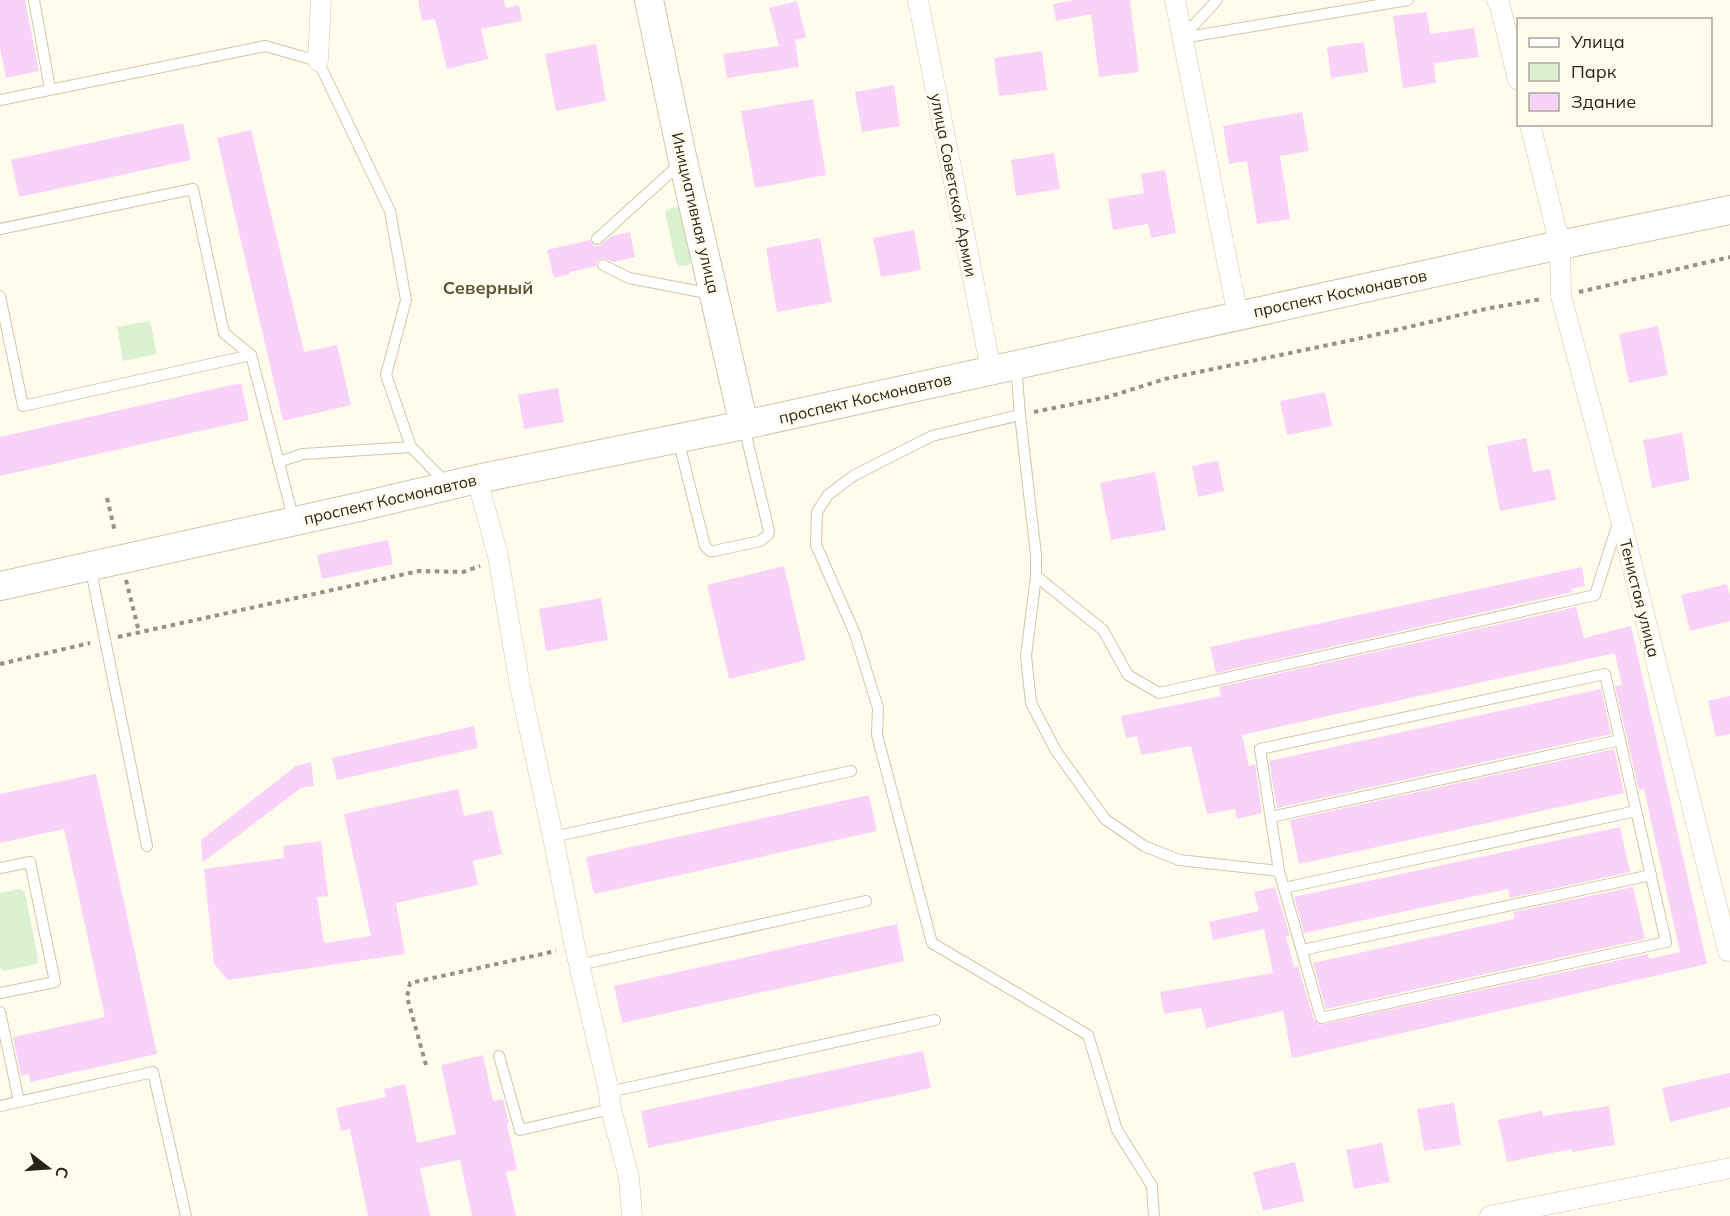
<svg xmlns="http://www.w3.org/2000/svg" width="1730" height="1216" viewBox="0 0 1730 1216" font-family="Mulish,sans-serif">
<style>
.green{fill:#d9f1cf}
.building{fill:#fad2f9}
.lines{fill:none;stroke-linecap:round;stroke-linejoin:round}
.lane-casing{stroke:#cfc8a6;stroke-width:12}
.street-casing{stroke:#cfc8a6;stroke-width:21}
.secondary-casing{stroke:#cfc8a6;stroke-width:30}
.path{stroke:#969386;stroke-width:4;stroke-dasharray:4.5 4.5;stroke-linecap:butt}
.lane{stroke:#fff;stroke-width:10}
.street{stroke:#fff;stroke-width:20}
.secondary{stroke:#fff;stroke-width:28}
.labels{text-anchor:middle;stroke-width:6;stroke-linejoin:round;paint-order:stroke}
.street-label{font-size:16px;fill:#282619;stroke:#fffcee}
.neighbourhood-label{font-size:18px;font-weight:bold;fill:#5c5637;stroke:#fffcee}
</style>
<rect width="100%" height="100%" fill="#fffcee"/>
<g class="green">
<polygon points="678,207 683,213 692,260 689,265 680,266 676,263 665,212 668,209"/>
<polygon points="150,321 157,354 123,361 117,327"/>
<polygon points="19,889 25,893 38,959 36,964 4,971 0,968 0,893"/>
</g>
<g class="building">
<polygon points="0,0 25,0 39,71 6,78 0,48"/>
<polygon points="418,0 504,0 506,8 519,5 522,21 481,29 488,59 447,69 435,19 422,21"/>
<polygon points="1075,0 1130,0 1139,72 1099,77 1091,14 1056,21 1053,4"/>
<polygon points="797,1 806,38 795,40 799,67 727,78 723,54 779,46 769,8"/>
<polygon points="1427,12 1430,34 1474,28 1479,57 1434,63 1436,83 1403,88 1393,16"/>
<polygon points="1364,42 1368,72 1331,78 1327,47"/>
<polygon points="596,44 606,101 556,111 545,54"/>
<polygon points="1042,51 1047,90 999,96 994,58"/>
<polygon points="894,85 900,126 862,132 855,92"/>
<polygon points="813,99 826,175 755,188 741,111"/>
<polygon points="1302,112 1309,151 1280,156 1290,219 1257,224 1247,161 1229,164 1223,126"/>
<polygon points="183,123 191,160 19,197 11,160"/>
<polygon points="251,130 304,352 337,345 351,405 283,421 217,138"/>
<polygon points="1054,153 1060,189 1016,196 1011,160"/>
<polygon points="1165,170 1176,233 1151,238 1148,224 1113,230 1108,199 1144,193 1141,174"/>
<polygon points="914,230 921,270 881,277 873,238"/>
<polygon points="630,232 635,257 614,262 602,258 597,261 596,266 570,272 570,274 554,278 547,250 590,240 594,246 599,246 612,236"/>
<polygon points="820,238 832,302 777,312 766,248"/>
<polygon points="1658,326 1668,375 1629,383 1619,334"/>
<polygon points="241,383 249,420 0,476 0,437"/>
<polygon points="558,388 564,422 524,429 518,395"/>
<polygon points="1325,392 1332,426 1287,435 1280,401"/>
<polygon points="1682,433 1690,480 1652,488 1643,440"/>
<polygon points="1526,438 1533,472 1550,469 1556,500 1500,511 1487,446"/>
<polygon points="1218,461 1224,491 1198,497 1192,466"/>
<polygon points="1155,472 1166,530 1111,540 1100,483"/>
<polygon points="388,540 393,564 322,579 317,555"/>
<polygon points="784,566 806,660 729,679 707,585"/>
<polygon points="1582,567 1585,586 1571,589 1572,592 1216,673 1210,647"/>
<polygon points="1727,584 1730,596 1730,621 1690,631 1681,595"/>
<polygon points="601,598 608,640 546,651 539,609"/>
<polygon points="1576,607 1584,638 1631,626 1707,964 1292,1058 1283,1011 1206,1028 1201,1008 1164,1014 1160,992 1273,973 1264,929 1213,940 1209,922 1259,911 1254,892 1275,887 1290,936 1286,936 1294,967 1298,966 1314,1020 1319,1025 1648,954 1649,959 1680,952 1644,789 1639,790 1615,686 1622,685 1615,653 1242,735 1249,766 1255,764 1262,813 1237,819 1235,809 1207,814 1191,746 1141,755 1137,736 1126,738 1121,716 1221,696 1219,687"/>
<polygon points="1601,689 1611,734 1277,808 1269,761"/>
<polygon points="1730,696 1730,734 1716,737 1708,701"/>
<polygon points="474,726 478,748 337,780 332,758"/>
<polygon points="1614,749 1624,793 1299,864 1290,820"/>
<polygon points="311,762 314,786 301,788 203,862 201,840 296,766"/>
<polygon points="96,774 157,1054 30,1082 29,1074 21,1076 13,1037 105,1017 64,829 0,843 0,794"/>
<polygon points="458,789 464,816 492,810 502,854 473,861 478,885 396,903 405,954 228,980 214,964 204,869 284,858 283,846 321,841 328,896 317,897 324,943 371,936 344,814"/>
<polygon points="869,795 877,831 594,894 586,857"/>
<polygon points="1620,827 1630,872 1510,898 1508,889 1304,933 1294,897"/>
<polygon points="1633,887 1645,939 1326,1009 1313,963 1515,919 1513,912"/>
<polygon points="897,924 904,961 622,1023 614,986"/>
<polygon points="923,1051 931,1088 648,1148 641,1111"/>
<polygon points="483,1055 493,1101 503,1099 509,1123 507,1124 517,1170 506,1172 516,1216 472,1216 460,1160 420,1168 430,1216 368,1216 350,1129 341,1131 336,1108 386,1097 384,1089 405,1084 417,1143 456,1134 441,1065"/>
<polygon points="1730,1073 1730,1107 1670,1122 1662,1088"/>
<polygon points="1454,1103 1461,1145 1424,1151 1417,1109"/>
<polygon points="1609,1106 1615,1145 1572,1152 1572,1149 1507,1162 1498,1120 1542,1111 1543,1116"/>
<polygon points="1382,1143 1390,1182 1354,1189 1346,1150"/>
<polygon points="1295,1162 1304,1201 1263,1211 1253,1172"/>
</g>
<g class="lines">
<defs>
<g id="lane">
<polyline points="34,0 50,89"/>
<polyline points="1182,38 1408,0"/>
<polyline points="1182,38 1217,0"/>
<polyline points="0,100 265,46 318,61 390,211 406,300 386,375 411,447"/>
<polyline points="0,229 193,189 224,333 251,355 294,521"/>
<polyline points="597,239 681,163"/>
<polyline points="603,265 629,278 712,294"/>
<polyline points="0,296 23,406 251,355"/>
<polyline points="1016,365 1020,415 1036,555 1036,576 1026,656 1031,703 1056,751 1105,819 1144,846 1179,860 1279,871"/>
<polyline points="1020,415 932,436 853,476 828,495 817,512 816,545 855,634 878,708 877,735 932,943 1088,1035 1117,1130 1152,1186 1154,1216"/>
<polyline points="678,439 705,546 710,551 714,551 760,541 768,535 769,531 744,427"/>
<polyline points="278,462 303,454 411,447 447,484"/>
<polyline points="90,566 147,846"/>
<polyline points="1036,576 1103,630 1128,675 1159,693 1595,595 1618,523"/>
<polygon points="1605,674 1666,942 1321,1018 1279,871 1260,749"/>
<polyline points="1271,817 1620,740"/>
<polyline points="553,837 851,771"/>
<polyline points="0,868 30,862 55,982 0,993"/>
<polyline points="1284,888 1636,811"/>
<polyline points="1302,950 1651,875"/>
<polyline points="579,965 866,901"/>
<polyline points="0,1012 19,1101"/>
<polyline points="499,1056 520,1130 611,1109"/>
<polyline points="609,1092 935,1020"/>
<polyline points="0,1106 153,1072 186,1216"/>
</g>
<g id="street">
<polyline points="918,0 991,370"/>
<polyline points="1175,0 1238,316"/>
<polyline points="1497,0 1500,6 1518,80"/>
<polyline points="318,61 321,0"/>
<polyline points="1530,124 1560,245 1561,296 1620,517 1728,951"/>
<polyline points="477,479 498,556 520,686 553,837 575,947 609,1092 611,1109 629,1178 632,1216"/>
<polyline points="1490,1216 1730,1168"/>
</g>
<g id="secondary">
<polyline points="649,0 683,161 744,425"/>
<polyline points="0,586 359,507 477,479 744,425 1560,245 1730,210"/>
</g>
</defs>
<use href="#lane" class="lane-casing"/>
<use href="#street" class="street-casing"/>
<use href="#secondary" class="secondary-casing"/>
<g class="path">
<polyline points="1579,292 1730,257"/>
<polyline points="1034,412 1108,397 1165,379 1357,339 1490,308 1542,299"/>
<polyline points="107,498 115,532"/>
<polyline points="126,580 139,632"/>
<polyline points="118,637 419,571 463,572 480,566"/>
<polyline points="0,664 90,643"/>
<polyline points="426,1065 407,997 410,983 556,951"/>
</g>
<use href="#lane" class="lane"/>
<use href="#street" class="street"/>
<use href="#secondary" class="secondary"/>
</g>
<g class="labels">
<g class="street-label">
<text transform="translate(954 185) rotate(79)" y="6">улица Советской Армии</text>
<text transform="translate(696 213) rotate(77)" y="6">Инициативная улица</text>
<text transform="translate(1340 293) rotate(-12)" y="6">проспект Космонавтов</text>
<text transform="translate(865 398) rotate(-13)" y="6">проспект Космонавтов</text>
<text transform="translate(390 499) rotate(-13)" y="6">проспект Космонавтов</text>
<text transform="translate(1640 598) rotate(76)" y="6">Тенистая улица</text>
</g>
<g class="neighbourhood-label">
<text x="488" y="294">Северный</text>
</g>
</g>
<rect x="1517" y="18" width="195" height="108" fill="#fffcee" stroke="#a9a699" stroke-width="1.5"/>
<rect x="1529" y="38" width="30" height="9" fill="#ffffff" stroke="#a9a699" stroke-width="1.5"/>
<text x="1571" y="48" font-size="18" fill="#282619">Улица</text>
<rect x="1529" y="63" width="30" height="18" fill="#d9f1cf" stroke="#a9a699" stroke-width="1.5"/>
<text x="1571" y="78" font-size="18" fill="#282619">Парк</text>
<rect x="1529" y="93" width="30" height="18" fill="#fad2f9" stroke="#a9a699" stroke-width="1.5"/>
<text x="1571" y="108" font-size="18" fill="#282619">Здание</text>
<g transform="translate(48 1168) rotate(107)" stroke="#fffcee" stroke-width="4.5" paint-order="stroke">
<path d="M0-4.5L10 22L0 15L-10 22Z" fill="#282619"/>
<text y="-9" font-size="16" font-weight="bold" text-anchor="middle" fill="#282619">С</text>
</g>
</svg>
